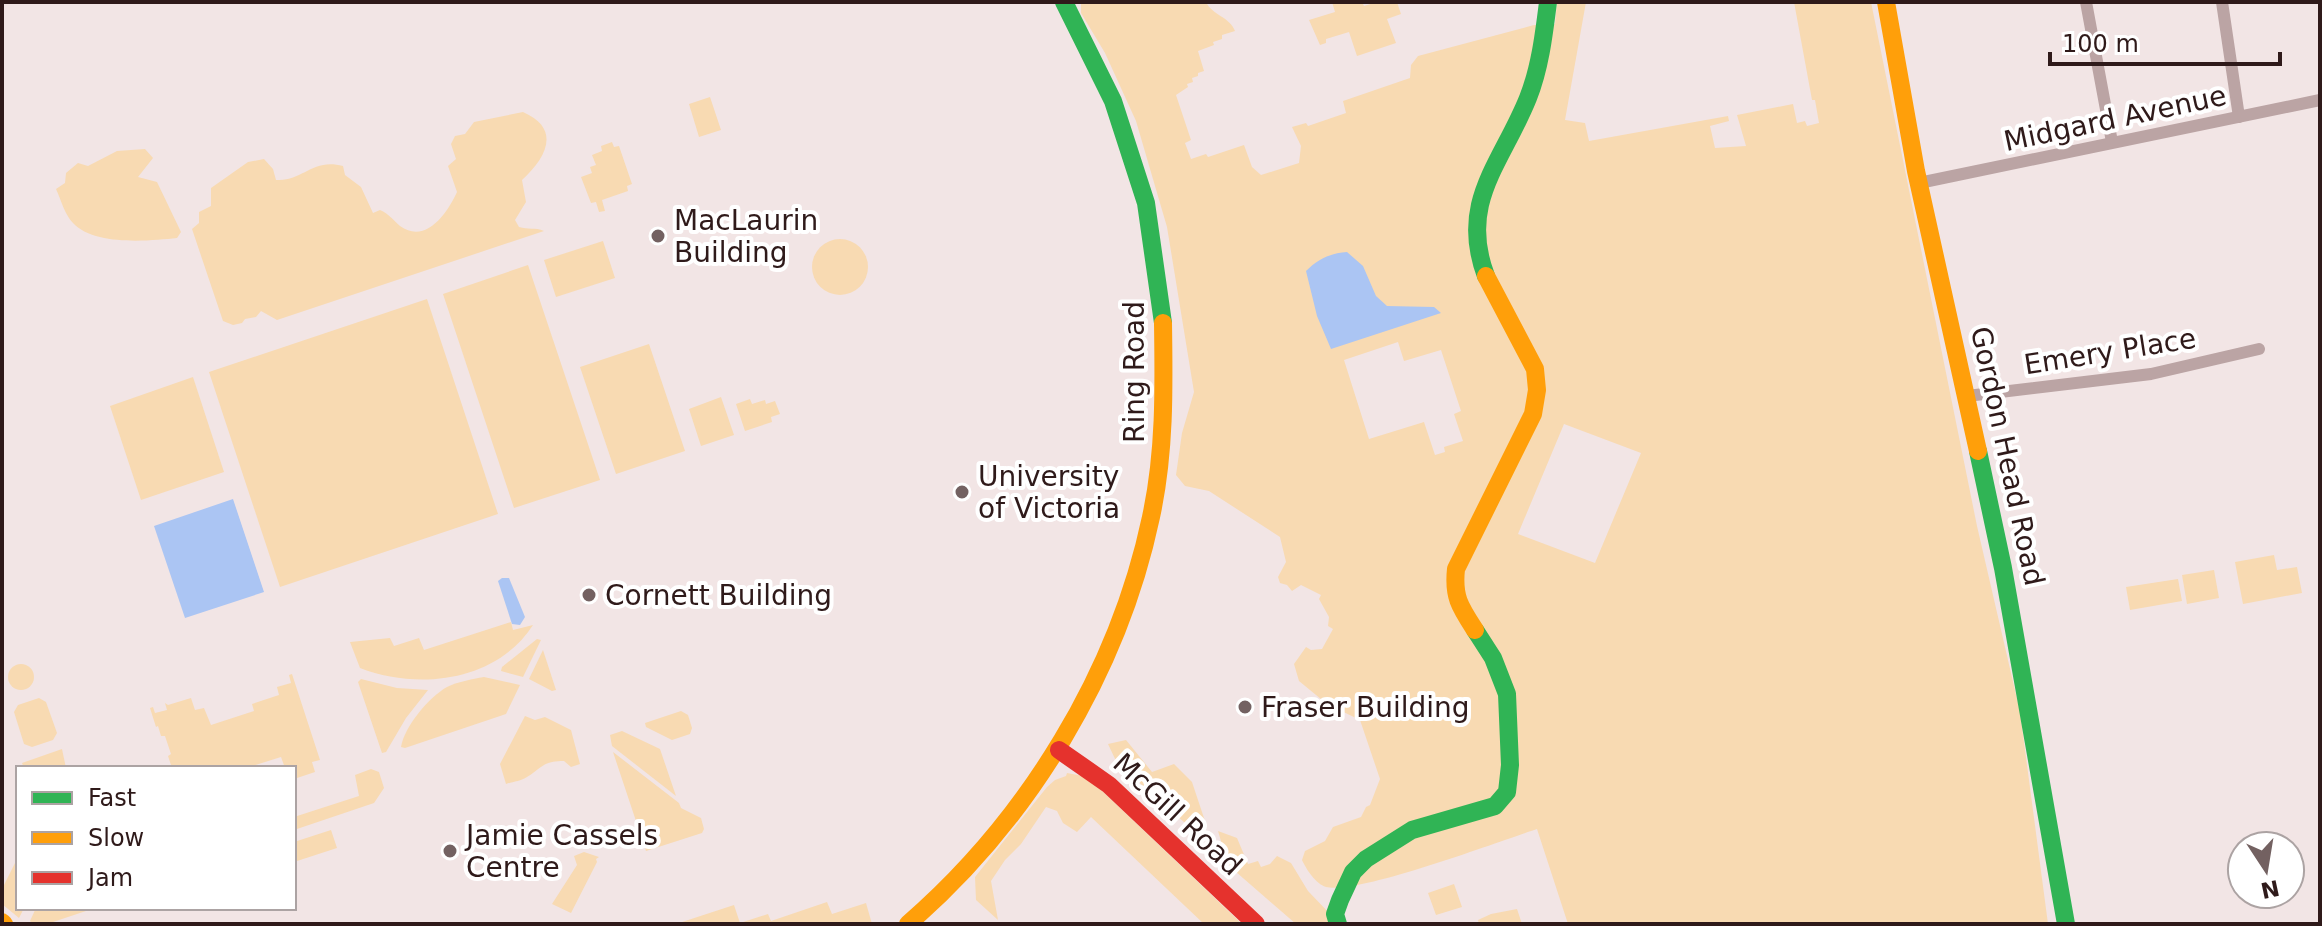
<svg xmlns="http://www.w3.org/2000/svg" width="2322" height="926" viewBox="0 0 2322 926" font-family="'DejaVu Sans',sans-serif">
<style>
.green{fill:#f8dab2;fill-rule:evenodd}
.water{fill:#abc5f3}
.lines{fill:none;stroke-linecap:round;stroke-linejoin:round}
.street{stroke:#bba4a4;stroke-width:12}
.fast{stroke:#30b455;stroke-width:18}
.slow{stroke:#ff9f0a;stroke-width:18}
.jam{stroke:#e5322d;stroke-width:18}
.poi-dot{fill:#736161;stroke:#fff;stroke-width:3}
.labels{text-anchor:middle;stroke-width:8;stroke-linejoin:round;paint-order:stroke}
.street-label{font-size:28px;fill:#2f1a1a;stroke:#fff}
.poi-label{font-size:28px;fill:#2f1a1a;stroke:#fff;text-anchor:start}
</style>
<rect width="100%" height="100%" fill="#f2e5e5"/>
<g class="green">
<path d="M1081,2h125c6,13 24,15 29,29l-13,4v4l-9,3 1,3 -16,6 6,20 -6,2v3l-6,2 1,4 -6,2 1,3 -12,8 15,45 -6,3 6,16 15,-5 2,3 36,-12 8,22 9,8 38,-12 2,-17 -9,-19 14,-4 2,3 38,-13 -3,-12 67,-23 1,-13 7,-9 116,-31 21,-1 2,-22h29l-21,118 20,3 4,18 139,-25 1,5 -19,5 5,22 31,-2 -9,-31 56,-11 4,19 8,-2 2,5 12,-3 -4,-23h-3l-18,-98h77l106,524 43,186 28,212h-480l-31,-95c-37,12 -180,66 -211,58 -10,-3 -20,-18 -24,-27l3,-9 20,-10 8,-14 28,-10 5,-10 4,-2 10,-26 -20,-59 -33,-16 -28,-23 -5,-17 12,-17 5,3 11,-1 11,-20 -5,-3 1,-9 -10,-18 2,-4 -20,-10 -9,6 -5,-6 -7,-2 -2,-6 8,-15 -6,-25 -71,-46 -24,-5 -9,-11 6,-42 12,-41 -27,-165 -31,-106 -31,-68 -24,-40zM1398,342l6,19 37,-11 20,61 -7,3 9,27 -19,6 1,5 -10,3 -11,-33 -55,17 -25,-79zM1564,424l77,29 -46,110 -77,-29z"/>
<polygon points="1332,2 1362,2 1364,6 1377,2 1397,2 1401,14 1387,19 1396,43 1357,56 1349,32 1326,39 1326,43 1320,45 1309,20 1335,12"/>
<polygon points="710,97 721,130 699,137 689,104"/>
<path d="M523,112c39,17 23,46 -1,68l4,22 -11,18 4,7c9,3 16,0 25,4l-267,89 -16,-9 -5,6 -11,2 -3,4 -9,2 -10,-4 -31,-92 7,-6v-11l12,-6v-18l37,-26 16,-3 9,10 3,11c27,2 35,-22 67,-14l2,9 16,12 12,26 7,-3c9,4 13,10 20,16 26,19 48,-14 57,-34l-9,-26 8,-7 -5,-15 4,-8 10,-2 9,-12z"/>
<polygon points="612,142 614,147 619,146 632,184 627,186 628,191 602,200 605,211 599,212 596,202 591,203 581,177 592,173 590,167 596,165 592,155 602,151 601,146"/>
<path d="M145,149l8,9 -15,19 19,5 24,50 -4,6c-28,3 -83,8 -104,-15 -8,-8 -12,-23 -17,-34l9,-6 1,-10 12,-10 10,3 29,-15z"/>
<circle cx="840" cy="267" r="28"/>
<polygon points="603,241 615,278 556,297 544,260"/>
<polygon points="528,265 600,480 514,508 443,294"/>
<polygon points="427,299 498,514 280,587 209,372"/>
<polygon points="649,344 685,451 616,474 580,367"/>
<polygon points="193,377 224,472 141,500 110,406"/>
<polygon points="721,397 734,435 701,446 689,409"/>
<polygon points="750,399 752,404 765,400 766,404 775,401 780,414 771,417 772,422 745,431 736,404"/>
<polygon points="2274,555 2277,570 2297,567 2302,593 2243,604 2235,562"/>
<polygon points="2214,570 2219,598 2187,604 2182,575"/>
<polygon points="2178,579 2182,601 2130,610 2126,587"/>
<path d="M511,622l2,8 20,-5c-36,56 -114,66 -173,43l-10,-26 40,-4 4,8 25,-8 5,12z"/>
<polygon points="537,639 541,640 523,677 501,671 502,667"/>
<polygon points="543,650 556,690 552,691 529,679"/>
<circle cx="21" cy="677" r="13"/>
<polygon points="292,674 320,760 312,762 315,772 294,779 294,768 285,768 281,757 246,768 172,768 168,756 171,754 165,736 161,736 158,726 156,727 150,708 153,707 155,713 167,710 165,703 168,705 191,698 195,710 204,708 211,725 254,711 252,704 279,695 277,687 291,683 289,675"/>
<path d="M484,677l36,8 -14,29 -101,34 -4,-1c3,-20 28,-50 46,-60 10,-5 25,-8 37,-10z"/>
<polygon points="361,679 397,688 428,690 406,718 386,752 382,753 358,682"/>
<polygon points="39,698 46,702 57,733 53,740 32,747 24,744 14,712 18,705"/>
<polygon points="681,711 688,715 692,728 690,734 672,740 646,727 645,723"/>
<path d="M525,716l10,4 10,-3 26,13 9,34 -9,3 -7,-6c-22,0 -22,7 -37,16 -6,4 -15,5 -21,7l-6,-20z"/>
<polygon points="622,731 660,749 676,796 612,746 610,735"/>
<polygon points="1126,740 1152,772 1174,764 1192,782 1207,827 1203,831 1193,830 1117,763 1108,744"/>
<polygon points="62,749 66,768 24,768 22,763"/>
<polygon points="613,752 679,803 681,808 701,818 704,829 702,833 646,851"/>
<polygon points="371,769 379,772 384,788 374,803 294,830 294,817 359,796 355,775"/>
<polygon points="1067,773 1083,776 1098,787 1242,924 1204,924 1091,817 1077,832 1063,823 1057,811 1046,807 1021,844 1005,860 991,881 998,920 976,900 975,877 1047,787 1055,780 1066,776"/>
<polygon points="331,830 337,848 294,862 294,842"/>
<polygon points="1218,831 1237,838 1248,864 1258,861 1261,867 1270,864 1277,856 1291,863 1308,891 1332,916 1335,924 1296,924 1228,865"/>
<polygon points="584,852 599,857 596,859 597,862 571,913 552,904 577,865 574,856"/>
<polygon points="18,857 18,908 24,908 19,918 2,904 2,889"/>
<polygon points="1454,884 1462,907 1436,915 1428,893"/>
<polygon points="827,902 832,914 866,903 872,924 676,924 734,905 740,923 768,914 771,921"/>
<polygon points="36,908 95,908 47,924 33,924 30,921"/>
<polygon points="1517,909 1522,924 1479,924 1478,920 1491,914"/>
</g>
<g class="water">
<path d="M1347,252l16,14 13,30 11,10 47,1 7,6 -110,36 -14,-33 -11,-45c12,-12 25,-18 41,-19z"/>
<polygon points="233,499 264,592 185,618 154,526"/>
<polygon points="502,578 509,578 525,617 520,625 512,624 498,581"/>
</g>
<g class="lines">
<g class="street">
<polyline points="2086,2 2112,142"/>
<polyline points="2222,2 2239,117"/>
<polyline points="1919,183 2320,100"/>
<polyline points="1967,396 2151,374 2259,349"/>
</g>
<g class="fast">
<polyline points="1064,2 1113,101 1146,203 1163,323"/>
<path d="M1486,276c-28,-74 16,-113 42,-178 12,-30 16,-64 20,-96"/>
<polyline points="1978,451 2003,568 2066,924"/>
<polyline points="1338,924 1335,914 1340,900 1353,872 1366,859 1412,830 1495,806 1507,792 1510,765 1507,694 1493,658 1475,630"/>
</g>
<g class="slow">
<polyline points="1886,2 1916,171 1978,451"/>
<path d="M1475,630c-15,-23 -22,-33 -19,-61l77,-155 4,-24 -2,-21 -49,-93"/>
<polyline points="2,922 4,924"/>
<path d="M908,924c120,-104 210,-251 243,-407 14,-64 13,-129 12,-194"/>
</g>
<polyline class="jam" points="1059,750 1109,785 1256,924"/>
</g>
<g class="poi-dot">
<circle cx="658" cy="236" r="8"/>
<circle cx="962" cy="492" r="8"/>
<circle cx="589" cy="595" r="8"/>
<circle cx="1245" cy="707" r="8"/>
<circle cx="450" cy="851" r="8"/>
</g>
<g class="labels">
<g class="street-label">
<text transform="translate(2115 118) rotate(-12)" y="10">Midgard Avenue</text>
<text transform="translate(2110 351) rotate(-9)" y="10">Emery Place</text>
<text transform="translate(1134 372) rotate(-90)" y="10">Ring Road</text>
<text transform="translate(2008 456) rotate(78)" y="10">Gordon Head Road</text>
<text transform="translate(1178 814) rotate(43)" y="10">McGill Road</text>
</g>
<g class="poi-label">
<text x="674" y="230">MacLaurin<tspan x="674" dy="32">Building</tspan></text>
<text x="978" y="486">University<tspan x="978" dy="32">of Victoria</tspan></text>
<text x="605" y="605">Cornett Building</text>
<text x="1261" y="717">Fraser Building</text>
<text x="466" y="845">Jamie Cassels<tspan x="466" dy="32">Centre</tspan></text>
</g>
</g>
<rect width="2322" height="926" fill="none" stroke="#2f1a1a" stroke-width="8"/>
<rect x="16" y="766" width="280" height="144" fill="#ffffff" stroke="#aca3a3" stroke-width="2"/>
<rect x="32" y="792" width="40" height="12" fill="#30b455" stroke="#aca3a3" stroke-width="2"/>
<text x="88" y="806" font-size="24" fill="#2f1a1a">Fast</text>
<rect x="32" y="832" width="40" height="12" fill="#ff9f0a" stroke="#aca3a3" stroke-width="2"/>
<text x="88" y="846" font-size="24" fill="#2f1a1a">Slow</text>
<rect x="32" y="872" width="40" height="12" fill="#e5322d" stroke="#aca3a3" stroke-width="2"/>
<text x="88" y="886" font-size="24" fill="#2f1a1a">Jam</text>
<g transform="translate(2266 870) rotate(168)"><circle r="38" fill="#ffffff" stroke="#aca3a3" stroke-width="2"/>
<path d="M0-6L14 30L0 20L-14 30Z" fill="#736161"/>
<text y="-12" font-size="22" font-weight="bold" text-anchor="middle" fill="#2f1a1a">N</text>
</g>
<path d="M2050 52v12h230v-12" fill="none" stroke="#2f1a1a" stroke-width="4"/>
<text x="2062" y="52" font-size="24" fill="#2f1a1a" stroke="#ffffff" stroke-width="6" paint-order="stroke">100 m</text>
</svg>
